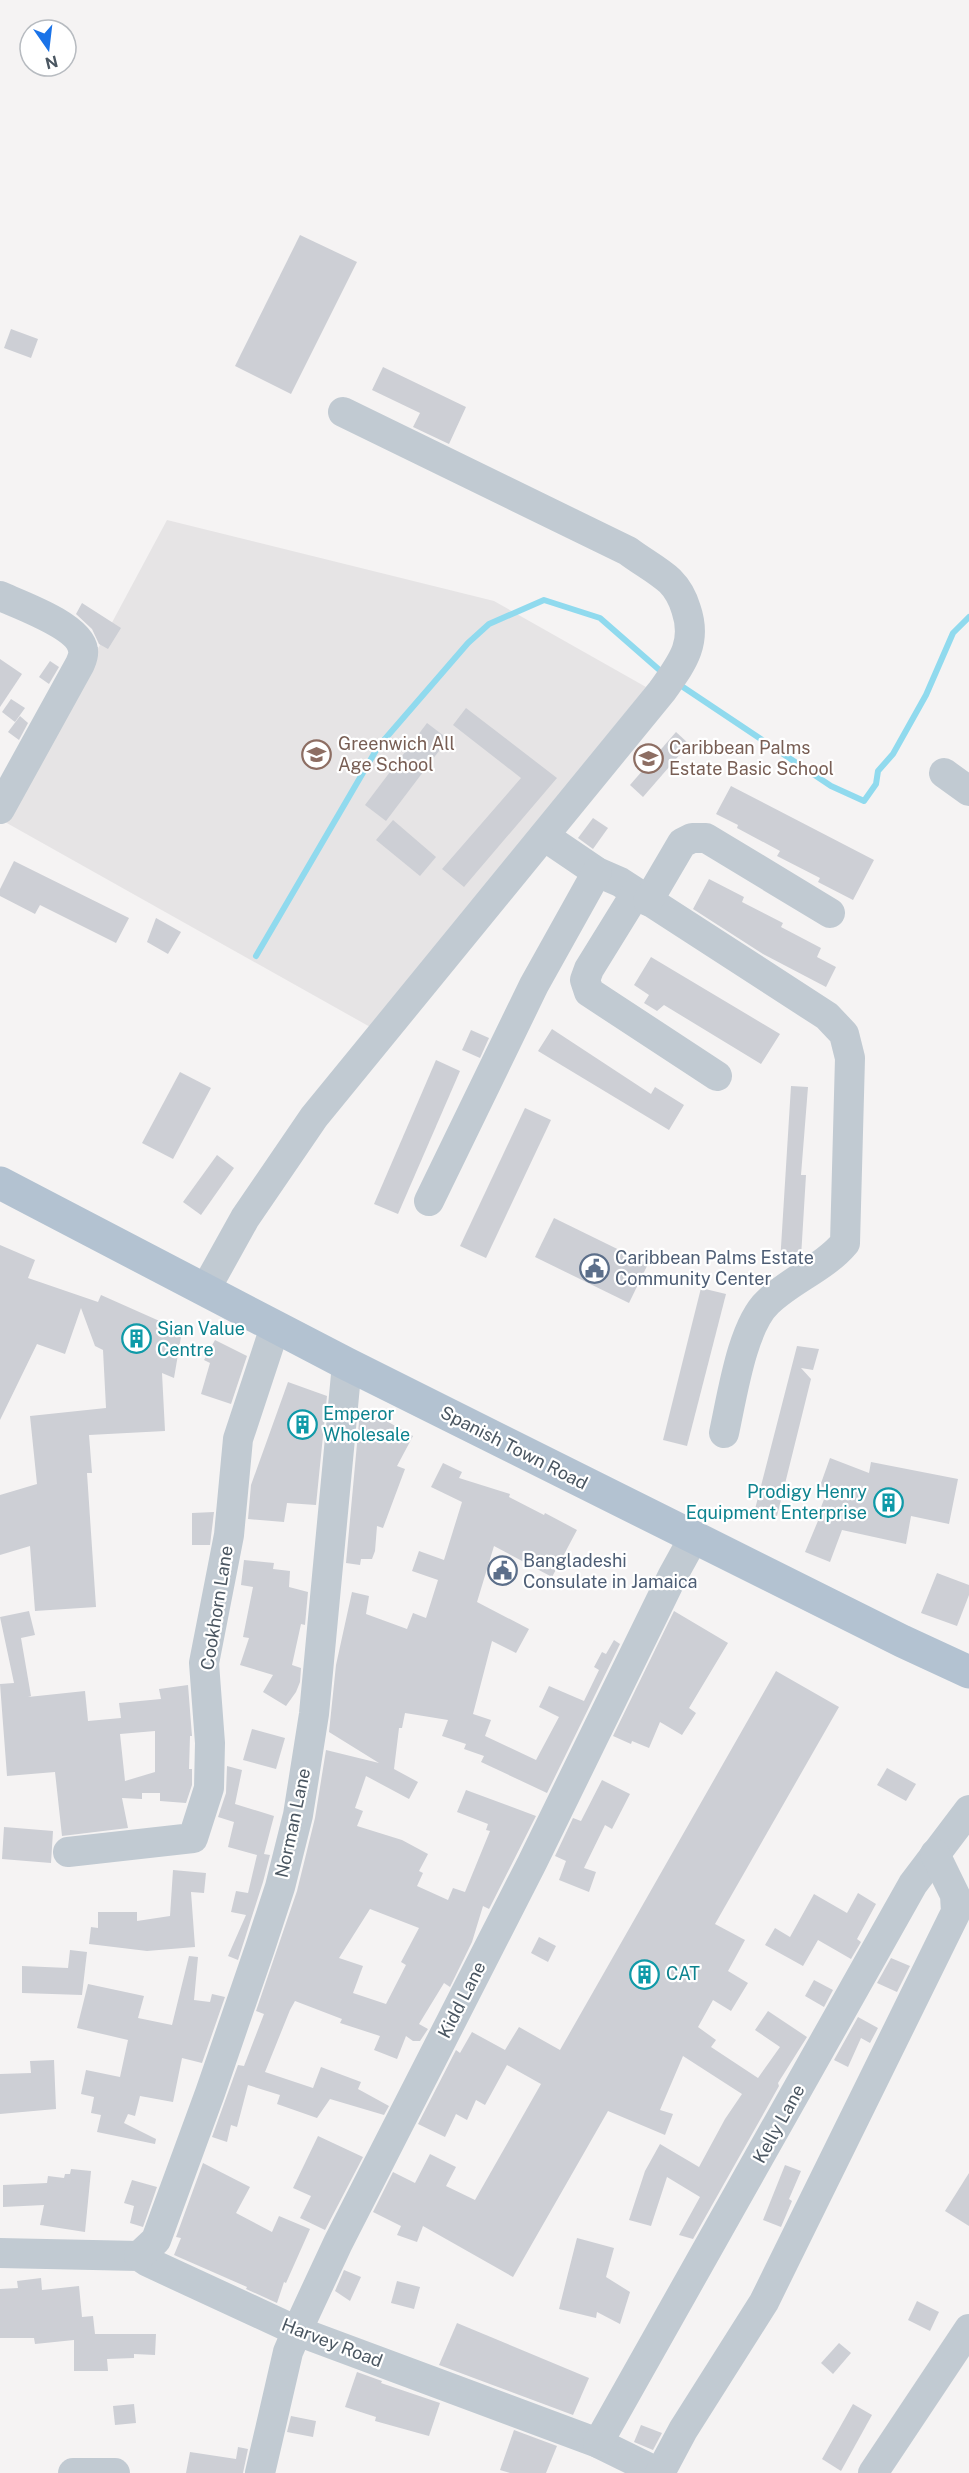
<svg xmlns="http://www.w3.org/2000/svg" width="969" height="2473" viewBox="0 0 969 2473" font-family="'Public Sans',sans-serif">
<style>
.education{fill:#e6e4e5}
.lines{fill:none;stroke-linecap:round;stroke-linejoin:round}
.stream{stroke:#90daee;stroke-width:6}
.building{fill:#cdcfd5;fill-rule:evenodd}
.minor{stroke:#c1cad2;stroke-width:30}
.major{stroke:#b3c2d1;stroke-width:33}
.labels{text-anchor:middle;stroke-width:4.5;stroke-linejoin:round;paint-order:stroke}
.education-label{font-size:18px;fill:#785e54;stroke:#fff;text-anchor:start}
.service-label{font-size:18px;fill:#4e5e75;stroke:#fff;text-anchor:start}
.culture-label{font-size:18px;fill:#0d838f;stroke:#fff;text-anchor:start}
.street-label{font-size:18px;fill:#4a5661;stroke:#fff}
</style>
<rect width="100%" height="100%" fill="#f5f3f3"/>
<polygon class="education" points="167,520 494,601 646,687 372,1028 5,822"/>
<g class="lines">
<g class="stream">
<polyline points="677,683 831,786 864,801 876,784 878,771 893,754 926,695 953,633 969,617"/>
<polyline points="256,956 378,747 468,643 489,624 544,600 600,618 664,674"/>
</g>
</g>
<g class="building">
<polygon points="300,235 357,262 291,394 235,366"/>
<polygon points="11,329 38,339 31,358 4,348"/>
<polygon points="383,367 466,407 449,444 413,427 420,413 372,390"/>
<polygon points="82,603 121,628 108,649 99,644 92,629 76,614"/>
<polygon points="0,659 22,674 0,707"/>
<polygon points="50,661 59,667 49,684 39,677"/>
<polygon points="11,699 25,708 15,722 2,712"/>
<polygon points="466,708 557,778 464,887 442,869 521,778 453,725"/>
<polygon points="20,716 28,723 19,740 8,732"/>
<polygon points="427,723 448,739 386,821 365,805"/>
<polygon points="676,732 689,744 643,797 630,785"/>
<polygon points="731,786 874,860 853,900 818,882 820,878 777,856 780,851 737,828 738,825 716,814"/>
<polygon points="593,818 608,828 593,849 578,838"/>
<polygon points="393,820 436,857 420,876 376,840"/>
<polygon points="14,861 129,918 116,943 40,905 35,914 0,896 0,889"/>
<polygon points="709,879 744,897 742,902 783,923 781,927 821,948 817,957 836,967 826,987 763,954 693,909"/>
<polygon points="156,918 181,932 168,954 147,942"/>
<polygon points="651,957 780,1034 761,1064 664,1005 657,1011 644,1003 649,995 634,985"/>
<polygon points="552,1029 651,1094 655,1087 684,1105 669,1130 538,1051"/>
<polygon points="471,1030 489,1038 480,1058 462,1050"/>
<polygon points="436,1060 460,1071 398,1214 374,1204"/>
<polygon points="180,1072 211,1088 173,1159 142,1143"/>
<polygon points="791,1086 808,1087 801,1175 806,1175 801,1257 791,1264 780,1263"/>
<polygon points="525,1108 551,1120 486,1258 460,1246"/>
<polygon points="217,1155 234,1168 201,1215 183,1202"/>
<polygon points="554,1218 648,1264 629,1303 535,1257"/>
<polygon points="0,1245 35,1260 28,1278 98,1302 101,1295 182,1331 174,1378 162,1373 165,1431 89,1435 92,1473 87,1473 96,1607 35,1611 30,1546 0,1555 0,1495 37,1484 30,1416 106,1408 103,1350 95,1346 81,1308 65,1354 37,1344 0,1420"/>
<polygon points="701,1288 726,1294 687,1446 663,1440"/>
<polygon points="215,1340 247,1356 231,1404 201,1394 210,1363 204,1360"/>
<polygon points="797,1346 819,1349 813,1370 801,1368 811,1379 776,1520 754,1513"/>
<polygon points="288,1382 327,1396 316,1505 287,1503 284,1522 248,1519 251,1485"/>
<polygon points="360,1411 382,1422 383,1419 413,1436 397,1466 405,1469 383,1528 377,1526 375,1551 372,1559 361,1559 360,1565 346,1563"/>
<polygon points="830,1458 869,1473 871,1462 958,1479 949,1524 911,1516 906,1544 842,1530 830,1562 805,1552 820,1516 818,1515 828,1489 820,1486"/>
<path d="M443,1463l19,9 -3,6 51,16 -1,3 35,18 1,-2 32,17 -25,47 -58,-31 -17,56 52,27 -13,24 -24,-12 -19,73 18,6 -6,16 51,24 23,-43 -20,-10 10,-21 35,15 15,-31 -5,-3 8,-15 4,2 8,-14 6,4 -73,149 -66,-31 3,-6 -20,-7 2,-5 -24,-8 6,-16 -43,-7 -3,15h-3l-5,41 24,13 -9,17 -43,-23 -11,32 8,3 -6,15 45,14 26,14 -9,17 4,2 -6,13 31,14 5,-12 12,4 25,-61 -4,-1 2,-6 -31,-12 9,-22 70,26 -47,93 -6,-3 -11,36 -22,45 -6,-4 -25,41 9,5 -8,12h-7l-7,-5 -9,23 -23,-9 6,-14 -40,-13 2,-4 -47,-18 -5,9 -25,62 48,16 8,-21 40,15 -3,7 31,17 -5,9 -54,-16 -13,19 -40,-14 3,-9 -32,-10 -11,42 -6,-2 -4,17 -15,-5 26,-72 6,1 20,-52 -8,-3 41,-120 18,-73 11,-68 53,13 -50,-31 7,-67 16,-73 17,4 -3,18 41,15 6,-16 13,5 12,-38 -26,-9 7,-20 25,9 18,-58 -31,-15zM370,1909l49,19 -18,34 5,3 -20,39 -33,-11 10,-27 -24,-8z"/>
<polygon points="214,1512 210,1545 192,1545 192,1513"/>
<polygon points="244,1560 274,1563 273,1569 290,1571 289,1587 308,1592 305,1625 301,1624 292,1665 301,1668 300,1682 296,1692 286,1706 263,1692 273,1675 240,1665 249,1638 243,1637 253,1587 241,1585"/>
<polygon points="937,1573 969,1585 969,1595 957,1626 921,1613"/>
<path d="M29,1611l6,24 -14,3 10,58 -3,1 57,-6 3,30 33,-3 -2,-15 42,-4 -2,-10 29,-4 4,51h-2l-1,33h3v16l-6,18 -26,-2v-8h-18v6l-20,-1 6,30 -66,8 -7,-64 -48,4 -7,-92 14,-1 -14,-66zM155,1731v41l-30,9 -5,-47z"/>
<polygon points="674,1611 728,1643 689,1708 696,1713 682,1735 660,1722 649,1748 632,1741 631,1744 613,1736"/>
<polygon points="776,1671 839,1707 715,1924 745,1940 728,1971 748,1983 731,2011 713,2000 698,2027 716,2040 711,2047 758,2078 780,2047 755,2030 768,2011 807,2037 778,2083 779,2086 693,2239 679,2235 700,2197 667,2177 651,2226 629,2220 645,2171 660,2144 699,2167 725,2119 742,2094 683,2056 660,2110 673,2114 665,2135 608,2111 513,2277 423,2226 417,2242 397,2235 401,2226 373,2212 393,2172 415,2183 430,2154 456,2167 446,2186 475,2200 541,2084 507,2065 485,2105 476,2100 467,2120 456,2114 445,2137 418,2124 456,2050 460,2053 472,2032 505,2050 519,2027 560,2050"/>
<polygon points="252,1729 285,1738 276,1769 243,1760"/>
<polygon points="227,1766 242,1770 235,1804 274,1816 264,1854 270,1855 263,1882 238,1960 228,1956 246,1915 231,1912 236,1891 248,1893 257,1855 228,1847 234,1822 218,1817 226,1793"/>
<polygon points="887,1768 916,1784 906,1801 877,1785"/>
<polygon points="602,1780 630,1794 612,1829 605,1825 584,1868 596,1872 589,1892 559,1880 566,1861 555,1856 573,1818 581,1821"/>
<polygon points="4,1827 53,1831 51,1863 2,1859"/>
<polygon points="173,1870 206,1873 204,1893 191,1892 195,1947 147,1951 89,1944 91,1927 98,1928 98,1912 137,1912 137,1921 170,1916"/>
<polygon points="858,1893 876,1904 857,1939 861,1942 851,1959 818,1940 803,1966 765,1945 775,1928 790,1937 814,1894 847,1913"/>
<polygon points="539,1937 556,1946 548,1962 531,1953"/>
<polygon points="70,1950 87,1952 82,1995 22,1993 22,1966 68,1968"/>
<polygon points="189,1956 198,1957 194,2000 210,2002 212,1994 225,1997 202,2063 182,2058 173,2102 140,2096 135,2116 128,2114 124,2123 156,2139 155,2144 97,2132 101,2115 91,2113 94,2097 81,2094 86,2070 120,2077 128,2040 77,2028 88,1984 144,1996 138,2018 172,2025"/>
<polygon points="891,1958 910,1966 897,1992 877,1983"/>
<polygon points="814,1980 833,1990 824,2007 805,1996"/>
<polygon points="858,2017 878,2028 870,2043 861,2038 848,2067 834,2060"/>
<polygon points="54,2060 56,2109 0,2114 0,2074 31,2073 30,2061"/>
<polygon points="318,2136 363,2157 325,2230 300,2218 311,2196 293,2188"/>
<polygon points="203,2163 250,2187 236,2213 272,2232 279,2216 310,2229 286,2283 284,2282 277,2303 246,2289 247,2287 174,2255 181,2238 176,2237"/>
<polygon points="785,2165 801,2171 789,2199 792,2201 781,2227 763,2220"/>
<polygon points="71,2169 91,2171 85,2232 40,2225 44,2205 3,2207 3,2185 47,2183 48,2176 64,2178 65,2174 70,2174"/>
<polygon points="969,2173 969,2226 945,2211"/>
<polygon points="132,2180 157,2187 143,2227 130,2223 134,2206 124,2203"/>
<polygon points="577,2238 614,2248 606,2277 630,2292 620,2324 597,2312 596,2318 559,2309"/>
<polygon points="344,2270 361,2277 350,2301 335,2291"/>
<polygon points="41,2278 42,2290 79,2286 82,2317 93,2316 95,2334 156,2334 155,2355 134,2354 134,2358 107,2359 108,2371 74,2371 74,2340 35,2344 34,2338 0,2338 0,2289 18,2288 17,2281"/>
<polygon points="397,2281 420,2287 414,2309 391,2303"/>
<polygon points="917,2301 939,2312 930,2331 908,2320"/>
<polygon points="457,2323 589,2378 573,2415 439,2365"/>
<polygon points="839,2343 851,2353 833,2374 821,2363"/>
<polygon points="357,2372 382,2381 381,2383 440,2403 429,2436 375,2421 376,2417 345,2407"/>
<polygon points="134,2404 136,2423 115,2425 113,2406"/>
<polygon points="853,2404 872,2415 841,2471 822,2459"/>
<polygon points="291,2416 316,2421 313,2437 287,2432"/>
<polygon points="641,2425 662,2433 653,2450 634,2442"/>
<polygon points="514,2430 557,2446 546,2473 510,2473 500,2470"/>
<polygon points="238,2447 248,2449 243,2473 186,2473 190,2452 236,2459"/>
</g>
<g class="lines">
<g class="minor">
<path d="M0,596c20,9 80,30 83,54 1,5 -1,9 -3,14l-80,145"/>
<polyline points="944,773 969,791"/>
<path d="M544,836l53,36 23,10 207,134 17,18 6,24 -5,185c-21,25 -53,36 -77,59 -26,24 -36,95 -44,131"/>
<polyline points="636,893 589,969 585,980 589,992 717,1076"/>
<polyline points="648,901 682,843 692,838 706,838 830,913"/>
<polyline points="429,1201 534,985 597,872"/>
<path d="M205,1290l40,-72 69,-101 348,-426c19,-27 36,-47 24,-82 -3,-10 -8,-20 -16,-28 -12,-11 -29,-20 -42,-30l-285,-139"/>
<polyline points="68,1852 193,1838 209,1788 210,1743 204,1663 229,1535 238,1439 275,1327"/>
<polyline points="0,2253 139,2256 148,2262 297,2331 598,2443 659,2473"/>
<polyline points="139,2256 156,2240 210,2093 260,1948 280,1887 298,1815 314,1714 347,1364"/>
<polyline points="598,2443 913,1884 969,1810"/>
<polyline points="73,2473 115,2473"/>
<polyline points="260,2473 288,2352 297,2331 338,2243 532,1863 672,1577 694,1537"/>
<polyline points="660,2473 683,2430 764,2302 956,1912 955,1895 935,1854"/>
<polyline points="873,2473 969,2329"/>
</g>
<polyline class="major" points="0,1183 347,1364 902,1641 969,1672"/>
</g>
<defs>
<symbol id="school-ring" viewBox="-11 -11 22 22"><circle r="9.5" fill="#fff" stroke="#8d6e63" stroke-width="1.5"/><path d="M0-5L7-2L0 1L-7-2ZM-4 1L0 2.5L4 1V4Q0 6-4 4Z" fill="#8d6e63"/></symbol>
<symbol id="civic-ring" viewBox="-11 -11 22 22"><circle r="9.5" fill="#fff" stroke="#5c6f8a" stroke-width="1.5"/><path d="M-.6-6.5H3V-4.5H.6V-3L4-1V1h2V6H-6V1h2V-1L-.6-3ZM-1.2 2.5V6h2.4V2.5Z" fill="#5c6f8a"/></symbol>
<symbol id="building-ring" viewBox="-11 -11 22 22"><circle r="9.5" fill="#fff" stroke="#0f9aa8" stroke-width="1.5"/><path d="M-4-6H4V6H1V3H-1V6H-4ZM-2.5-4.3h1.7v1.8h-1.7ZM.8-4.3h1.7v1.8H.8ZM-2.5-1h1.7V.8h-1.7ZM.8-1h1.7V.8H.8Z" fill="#0f9aa8"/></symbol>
</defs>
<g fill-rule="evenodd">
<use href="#school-ring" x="300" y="738" width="33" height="33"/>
<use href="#school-ring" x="632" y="742" width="33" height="33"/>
<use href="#civic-ring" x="578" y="1252" width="33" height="33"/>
<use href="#building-ring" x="120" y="1322" width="33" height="33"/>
<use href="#building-ring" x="286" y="1408" width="33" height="33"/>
<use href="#building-ring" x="872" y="1486" width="33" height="33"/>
<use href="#civic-ring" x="486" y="1554" width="33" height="33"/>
<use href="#building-ring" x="628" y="1958" width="33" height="33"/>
</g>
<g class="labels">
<g class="education-label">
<text x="338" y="750">Greenwich All<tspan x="338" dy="21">Age School</tspan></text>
<text x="669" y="754">Caribbean Palms<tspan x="669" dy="21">Estate Basic School</tspan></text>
</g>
<g class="service-label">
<text x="615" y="1264">Caribbean Palms Estate<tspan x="615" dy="21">Community Center</tspan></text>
<text x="523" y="1567">Bangladeshi<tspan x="523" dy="21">Consulate in Jamaica</tspan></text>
</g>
<g class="culture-label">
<text x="157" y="1335">Sian Value<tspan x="157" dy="21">Centre</tspan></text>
<text x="323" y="1420">Emperor<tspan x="323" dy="21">Wholesale</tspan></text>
<text x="867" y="1498" text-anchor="end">Prodigy Henry<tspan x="867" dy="21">Equipment Enterprise</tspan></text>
<text x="666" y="1980">CAT</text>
</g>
<g class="street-label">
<text transform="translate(514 1448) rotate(27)" y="6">Spanish Town Road</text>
<text transform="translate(217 1608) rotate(-81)" y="6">Cookhorn Lane</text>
<text transform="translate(293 1823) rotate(-78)" y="6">Norman Lane</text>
<text transform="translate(462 2000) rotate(-63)" y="6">Kidd Lane</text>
<text transform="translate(779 2124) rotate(-61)" y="6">Kelly Lane</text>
<text transform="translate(332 2343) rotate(21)" y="6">Harvey Road</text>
</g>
</g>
<g transform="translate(48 48) rotate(166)"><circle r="28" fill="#ffffff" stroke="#b7bbc0" stroke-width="1.5"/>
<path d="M0-4.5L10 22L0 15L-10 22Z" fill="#1a73e8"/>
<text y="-9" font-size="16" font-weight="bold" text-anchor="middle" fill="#4a5661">N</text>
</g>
</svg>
